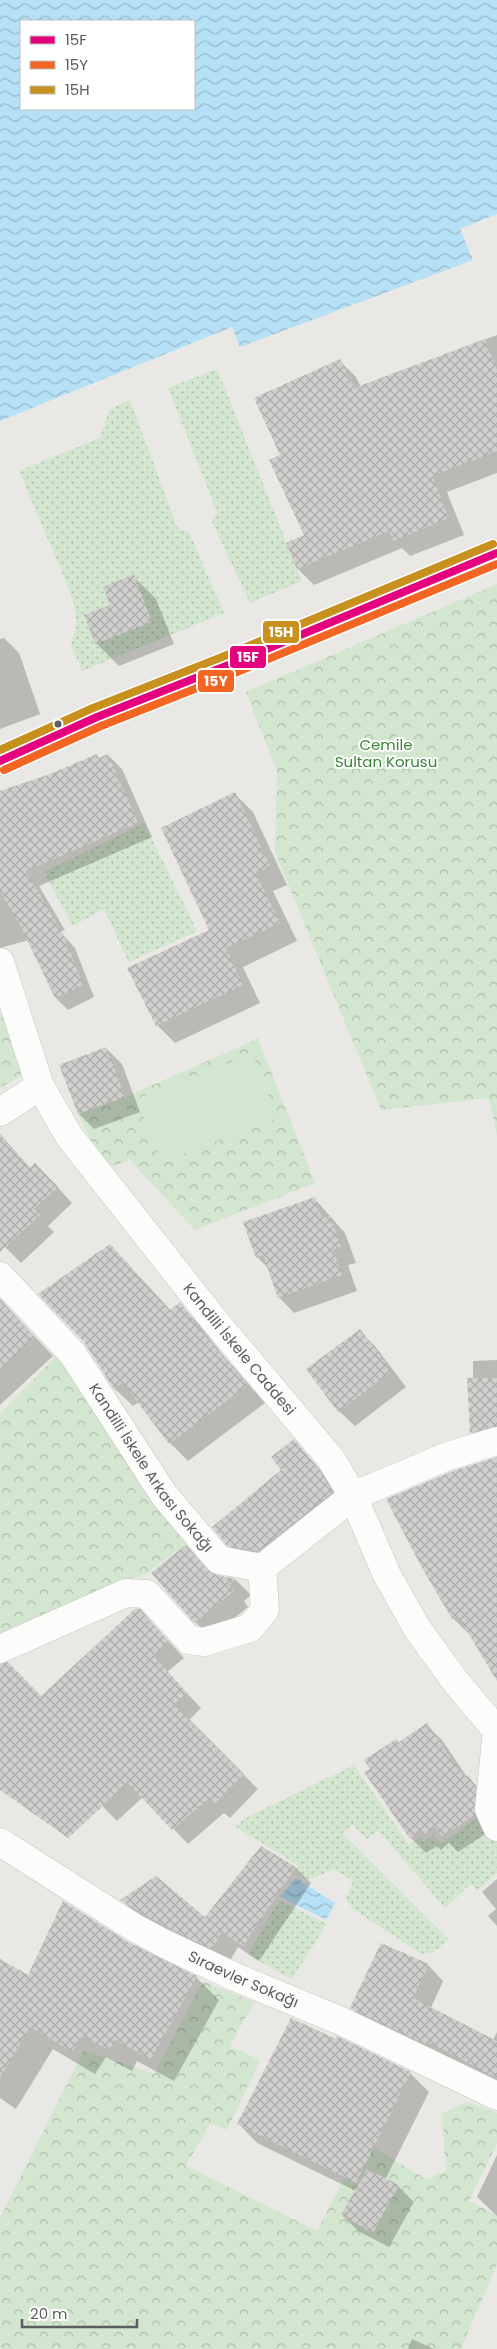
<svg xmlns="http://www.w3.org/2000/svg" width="497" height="2349" viewBox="0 0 497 2349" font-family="Poppins,sans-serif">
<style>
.grass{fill:url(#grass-dots)}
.forest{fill:url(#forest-crowns)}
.garden{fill:#d3e6cf}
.water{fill:url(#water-waves);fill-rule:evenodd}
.shadow{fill:#0003}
.building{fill:url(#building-cross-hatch)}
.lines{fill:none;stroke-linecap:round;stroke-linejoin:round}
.minor-casing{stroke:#c5c5c5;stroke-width:29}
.tertiary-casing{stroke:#c5c5c5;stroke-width:29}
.primary-casing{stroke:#d2c6b2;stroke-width:29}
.minor{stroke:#fcfcfb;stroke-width:28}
.tertiary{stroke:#fcfcfb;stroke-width:28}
.primary{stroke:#f2efe6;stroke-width:28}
.bus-1-casing{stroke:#fff;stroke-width:11}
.bus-2-casing{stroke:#fff;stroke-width:11}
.bus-3-casing{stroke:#fff;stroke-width:11}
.bus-1{stroke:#e5007d;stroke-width:8}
.bus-2{stroke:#f26522;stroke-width:8}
.bus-3{stroke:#c8901d;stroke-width:8}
.bus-dot{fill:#5a5e62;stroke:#fff;stroke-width:2}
.labels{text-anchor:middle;stroke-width:4;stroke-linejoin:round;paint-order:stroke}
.park-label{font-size:15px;fill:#398536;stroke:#fff}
.street-label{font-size:15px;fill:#5a5e62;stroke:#fff}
.line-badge{stroke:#fff;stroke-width:2}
.badge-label{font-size:14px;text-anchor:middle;font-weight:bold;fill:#fff}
</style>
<defs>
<pattern id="grass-dots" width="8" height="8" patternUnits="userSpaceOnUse" patternTransform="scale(1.25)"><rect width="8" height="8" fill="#d3e6cf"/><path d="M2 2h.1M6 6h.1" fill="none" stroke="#aebeab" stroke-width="1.8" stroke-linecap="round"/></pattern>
<pattern id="forest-crowns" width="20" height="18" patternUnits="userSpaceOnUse" patternTransform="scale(1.25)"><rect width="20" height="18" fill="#d3e6cf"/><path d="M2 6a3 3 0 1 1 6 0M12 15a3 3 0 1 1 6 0" fill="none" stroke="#aebeab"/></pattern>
<pattern id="water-waves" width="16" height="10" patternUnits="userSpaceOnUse" patternTransform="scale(1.25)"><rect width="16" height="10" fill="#b6e0f6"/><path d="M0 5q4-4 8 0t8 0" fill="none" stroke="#97b9cb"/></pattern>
<pattern id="building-cross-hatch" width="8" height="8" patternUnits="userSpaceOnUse" patternTransform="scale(1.25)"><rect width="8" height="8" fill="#d1cfcd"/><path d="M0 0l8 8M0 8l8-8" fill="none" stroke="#adabaa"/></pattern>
</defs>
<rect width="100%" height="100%" fill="#eae8e4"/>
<g class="grass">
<polygon points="217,369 302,581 250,603 212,522 217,512 168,388"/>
<path d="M130,400l48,129 11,3 35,81 -142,58 -11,-26c8,-25 6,-32 -2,-56l-50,-118 81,-33 10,-29z"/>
<polygon points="144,823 197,931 129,962 104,909 73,926 44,872"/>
<path d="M354,1765l55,80 11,-8 3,5 10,-7 8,9 41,-30 15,22v37l-20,17 -6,-6 -26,24 -67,-78 -11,9 -14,-14 -11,8 106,106c-9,9 -15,17 -28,14l-67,-44 -7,-10 7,-18 -19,-12 -26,11 -13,-9 4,-5 -65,-40 16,-10z"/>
<polygon points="279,1900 327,1924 292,1979 248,1955"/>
</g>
<g class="forest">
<polygon points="497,584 497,1135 489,1098 381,1110 275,852 277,771 246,692"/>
<polygon points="2,1014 26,1072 0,1088 0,1015"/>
<polygon points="258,1039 315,1183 195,1230 130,1160 105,1169 78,1114 125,1097"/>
<polygon points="58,1354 193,1540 144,1575 104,1587 0,1639 0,1414"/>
<polygon points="203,1981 254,2002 230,2046 260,2060 227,2130 210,2123 186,2166 317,2231 363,2141 426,2179 446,2171 442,2114 466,2102 497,2113 497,2143 469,2201 497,2215 497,2264 461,2349 0,2349 0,2218 84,2050 154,2074"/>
</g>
<polygon class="garden" points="252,1054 277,1117 162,1162 137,1099"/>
<g class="water">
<path d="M0,0h497v214l-37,15 13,31 -233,87 -8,-20 -232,94zM194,21v88h-173v-88z"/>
<polygon points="296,1878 335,1903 326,1920 280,1897"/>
</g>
<g class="shadow">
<polygon points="497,335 497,473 447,492 464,535 410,556 402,548 314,585 298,569 287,543 306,535 282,455 339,360 356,377 361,387"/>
<polygon points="133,576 156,599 174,644 119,666 96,643 111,606"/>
<polygon points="4,638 19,653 40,714 0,729 0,639"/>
<polygon points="96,755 100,759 108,755 122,769 152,837 39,886 65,930 0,948 0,792 50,775"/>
<polygon points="235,794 253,812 287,885 273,891 297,941 243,967 260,1003 175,1043 157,1025 211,930"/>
<polygon points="63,935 75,948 94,997 68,1010 56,998 33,951"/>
<polygon points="106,1048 122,1064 140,1112 94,1129 79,1114 61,1065"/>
<polygon points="0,1134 31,1169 51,1180 72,1203 48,1226 54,1232 21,1263 0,1242"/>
<polygon points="314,1198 345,1233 356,1263 348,1265 357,1291 294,1313 279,1297 269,1269 257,1257"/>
<polygon points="127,1263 171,1311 179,1304 197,1322 222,1354 265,1403 188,1461 170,1443 139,1402 133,1406 115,1389 86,1344"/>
<polygon points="0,1300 53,1356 0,1405"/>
<polygon points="359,1331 375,1346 406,1387 355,1426 339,1411"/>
<polygon points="497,1360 497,1447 490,1449 473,1432 473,1361"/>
<polygon points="294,1441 339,1491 250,1566 228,1545 283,1471"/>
<polygon points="497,1459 497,1673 471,1636 453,1618"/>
<polygon points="186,1547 211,1574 236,1580 251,1595 244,1601 248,1607 211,1637 195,1622"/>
<polygon points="155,1626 184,1658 167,1672 201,1708 189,1720 258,1789 230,1818 224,1813 188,1844 143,1797 117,1821 0,1702 0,1666 41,1698"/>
<polygon points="426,1725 442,1740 467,1777 483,1792 490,1831 458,1852 449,1843 441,1850 437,1846 426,1853 411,1838 399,1744"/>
<polygon points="261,1847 296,1868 311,1883 259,1961 238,1947 228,1964 137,1915 122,1900 205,1918"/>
<polygon points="497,1879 497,1926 488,1916 496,1909 482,1892"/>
<polygon points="127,1943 196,1977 219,2000 174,2081 137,2061 132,2071 106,2057 95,2074 53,2049 16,2109 0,2098 0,1961 28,1977"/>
<polygon points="428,1965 443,1981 431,2008 493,2040 497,2032 497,2084 367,2023 352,2008"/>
<polygon points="410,2073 429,2092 385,2180 398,2186 414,2202 389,2247 358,2231 342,2215 356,2191 257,2143 239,2124"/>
<polygon points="497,2155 497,2216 477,2197"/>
<polygon points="412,2339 434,2349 408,2349"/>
</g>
<g class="building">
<polygon points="485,339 497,370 497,451 432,476 449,518 393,541 389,531 297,569 286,543 304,535 269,460 280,455 254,398 340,359 354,388"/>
<polygon points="134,574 152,622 95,644 84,615 110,605 103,587"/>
<polygon points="97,754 99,758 108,754 138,823 26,871 64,936 83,985 55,998 19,923 0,892 0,791 50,774"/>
<polygon points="235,792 270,866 256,873 280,923 226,948 243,985 156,1026 127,968 209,930 161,828"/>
<polygon points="106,1047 125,1097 78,1114 59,1065"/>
<polygon points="0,1135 30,1168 35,1163 58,1187 34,1209 40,1215 0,1252"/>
<polygon points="315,1197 322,1218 330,1216 341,1247 333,1250 342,1275 278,1298 263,1255 256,1258 243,1222"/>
<polygon points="110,1244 170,1310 180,1302 204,1335 248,1385 169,1444 123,1383 114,1389 84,1342 38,1294"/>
<polygon points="0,1299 35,1337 0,1370"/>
<polygon points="360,1329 392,1371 338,1412 306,1369"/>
<polygon points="467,1378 497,1378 497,1426 470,1433"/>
<polygon points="294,1439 318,1468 333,1492 258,1551 227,1546 212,1527 281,1470 271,1457"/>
<polygon points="497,1457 497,1681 458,1616 452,1619 421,1566 386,1499 453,1471"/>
<polygon points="186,1545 208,1570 216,1575 236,1579 229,1585 234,1591 194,1623 151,1573"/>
<polygon points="135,1609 140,1609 170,1643 154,1656 187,1693 174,1704 244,1774 214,1804 208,1799 172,1830 128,1783 68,1838 0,1790 0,1664 8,1662 41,1696"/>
<polygon points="427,1723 464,1777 468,1775 476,1787 475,1815 442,1837 435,1827 424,1835 421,1830 410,1839 364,1772 370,1769 364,1760 396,1739 399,1742"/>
<polygon points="261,1846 296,1867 243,1946 222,1932 212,1949 170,1929 120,1900 156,1876 205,1917"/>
<polygon points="63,1901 128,1942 197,1976 151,2059 114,2040 109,2050 83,2036 72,2052 30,2027 0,2078 0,1959 28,1975"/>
<polygon points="381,1943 429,1964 413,1998 497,2041 497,2078 426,2041 425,2044 350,2008"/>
<polygon points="291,2018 336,2039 337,2036 411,2072 356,2183 237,2124"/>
<polygon points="367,2169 399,2185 373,2233 341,2215"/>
</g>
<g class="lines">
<defs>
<g id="minor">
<polyline points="0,1112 40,1086"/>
<path id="s1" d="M0,1276l72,77 92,142 55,65 43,8 91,-72 95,-40 49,-15"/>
<polyline points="0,1649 126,1593 147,1594 189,1640 204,1642 250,1628 265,1610 262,1568"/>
<polyline points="497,1730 489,1809 497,1827"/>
<path id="s2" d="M0,1842l135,86 28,15 72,34 106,44 156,75"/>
</g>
<g id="tertiary">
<path id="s3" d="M0,962l40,124 29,50 145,184 117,139 22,37 34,79 31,55 38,52 41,49"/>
</g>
<polyline id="primary" points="0,761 97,717 226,666 497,553"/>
</defs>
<use href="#minor" class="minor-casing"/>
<use href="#tertiary" class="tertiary-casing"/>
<use href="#primary" class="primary-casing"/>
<use href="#minor" class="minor"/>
<use href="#tertiary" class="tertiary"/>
<use href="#primary" class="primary"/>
<defs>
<polyline id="bus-1" points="0,761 97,717 226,666 497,553"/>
<polyline id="bus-2" points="4,770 101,726 230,675 497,564"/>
<polyline id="bus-3" points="0,750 93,708 222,657 493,544"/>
</defs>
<use href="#bus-1" class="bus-1-casing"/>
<use href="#bus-2" class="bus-2-casing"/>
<use href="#bus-3" class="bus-3-casing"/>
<use href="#bus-1" class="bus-1"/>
<use href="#bus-2" class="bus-2"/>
<use href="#bus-3" class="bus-3"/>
</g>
<circle class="bus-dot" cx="58" cy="724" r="4.5"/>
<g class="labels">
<g class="park-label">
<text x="386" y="750">Cemile<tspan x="386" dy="17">Sultan Korusu</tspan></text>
</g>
<g class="street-label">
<text dy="5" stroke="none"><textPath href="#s3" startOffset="461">Kandilli İskele Caddesi</textPath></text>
<text dy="5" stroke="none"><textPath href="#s1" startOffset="245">Kandilli İskele Arkası Sokağı</textPath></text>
<text dy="5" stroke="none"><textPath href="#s2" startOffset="280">Sıraevler Sokağı</textPath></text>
</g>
</g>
<g class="line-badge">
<rect x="262" y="620" width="38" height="24" rx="5" fill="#c8901d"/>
<rect x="229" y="645" width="38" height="24" rx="5" fill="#e5007d"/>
<rect x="197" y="669" width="38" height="24" rx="5" fill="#f26522"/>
</g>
<g class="badge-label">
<text x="281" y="637">15H</text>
<text x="248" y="662">15F</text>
<text x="216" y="686">15Y</text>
</g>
<rect x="20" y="20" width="175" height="90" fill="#ffffff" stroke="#bdbfc0"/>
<rect x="30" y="36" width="25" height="8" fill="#e5007d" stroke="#bdbfc0"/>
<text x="65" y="45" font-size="15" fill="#5a5e62">15F</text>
<rect x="30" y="61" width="25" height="8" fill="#f26522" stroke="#bdbfc0"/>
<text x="65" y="70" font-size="15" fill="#5a5e62">15Y</text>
<rect x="30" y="86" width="25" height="8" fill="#c8901d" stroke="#bdbfc0"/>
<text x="65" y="95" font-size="15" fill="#5a5e62">15H</text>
<path d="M22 2319v8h115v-8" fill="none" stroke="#5a5e62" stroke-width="2.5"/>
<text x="30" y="2319" font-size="15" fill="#5a5e62" stroke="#ffffff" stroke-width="4" paint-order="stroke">20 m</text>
</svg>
